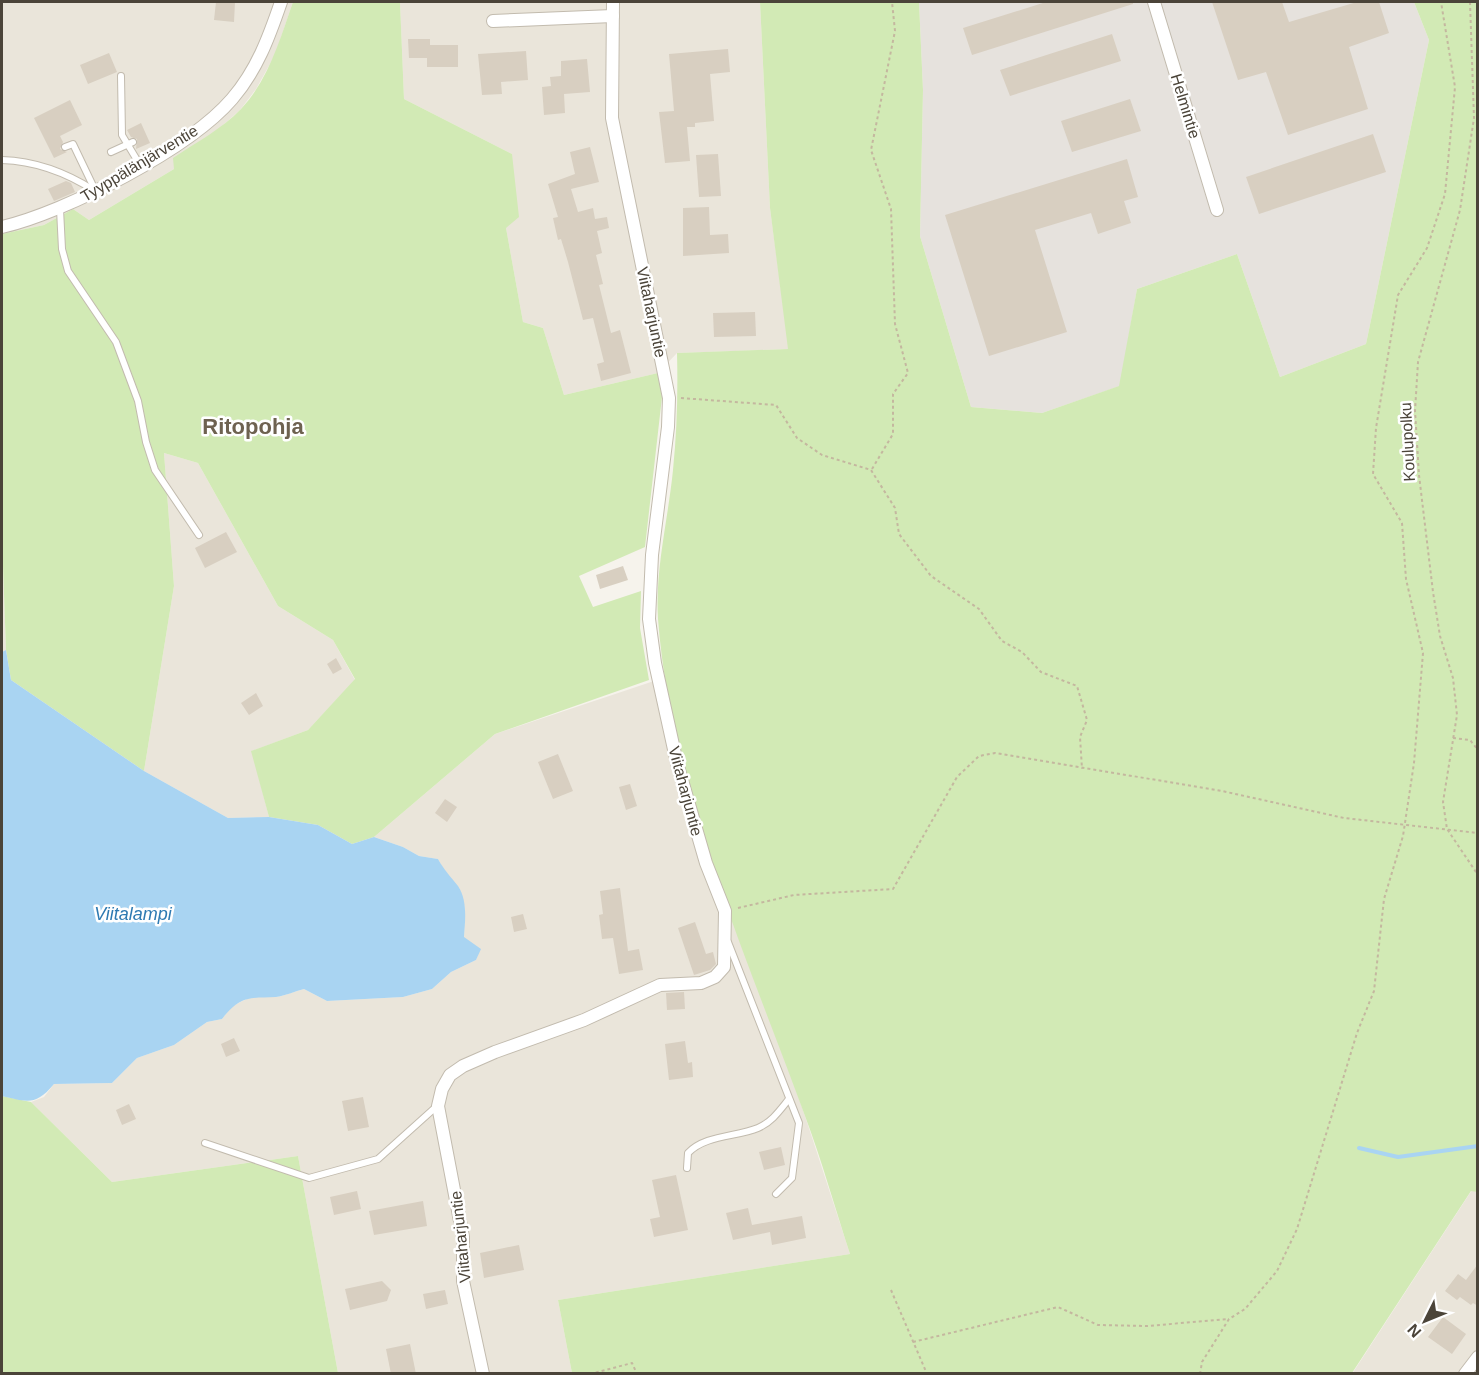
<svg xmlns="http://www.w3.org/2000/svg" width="1479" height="1375" viewBox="0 0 1479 1375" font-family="Helvetica,sans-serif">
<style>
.residential{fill:#eae5da}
.industrial{fill:#e6e2dd}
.green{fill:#d2eab5}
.water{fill:#a9d4f2}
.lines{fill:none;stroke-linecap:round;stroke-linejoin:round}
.stream{stroke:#a9d4f2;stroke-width:4}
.building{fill:#d8cfc1}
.service-casing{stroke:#c2bbae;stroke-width:8}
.minor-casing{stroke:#c2bbae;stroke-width:14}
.path{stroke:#c4b79f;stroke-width:2;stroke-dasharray:3 3;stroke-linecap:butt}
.service{stroke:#fff;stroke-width:6}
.minor{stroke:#fff;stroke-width:12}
.labels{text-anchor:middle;stroke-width:5;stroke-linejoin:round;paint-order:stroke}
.street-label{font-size:16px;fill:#4b4439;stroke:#fff}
.water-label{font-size:18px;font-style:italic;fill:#2e7ab2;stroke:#fff}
.district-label{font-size:22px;font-weight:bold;fill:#6e6250;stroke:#fff}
</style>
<rect width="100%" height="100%" fill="#f6f3ec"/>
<g class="residential">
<polygon points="2,2 293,2 275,55 256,89 240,110 174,169 89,220 73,209 44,225 2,234"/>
<polygon points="400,2 760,2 770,208 789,349 677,353 658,373 564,395 543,328 523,322 506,228 512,154 404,99"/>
<polygon points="164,453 198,463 278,606 333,640 355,680 308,730 252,751 269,817 228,818 144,771 174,586"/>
<polygon points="2,538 6,650 2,652"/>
<polygon points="666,677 684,766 806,1119 850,1254 558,1300 572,1373 338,1373 298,1156 112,1182 31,1102 44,1097 54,1084 112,1083 137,1058 174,1045 207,1022 222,1019 232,1006 253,996 278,997 304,989 327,1001 403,997 432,989 451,972 476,960 480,949 464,938 465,908 459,888 446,874 438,859 419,856 403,847 374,837 495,734"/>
<polygon points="1472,1190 1477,1192 1477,1373 1352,1374"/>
</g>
<polygon class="industrial" points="919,2 1414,2 1429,40 1366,344 1280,377 1237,254 1137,289 1120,386 1042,413 971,407 920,236 923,90"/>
<g class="green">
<path d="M293,2h107l4,97 108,55 7,63 -13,11 17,94 20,6 21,67 94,-22 4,24 -17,150 -66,29 14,31 48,-16 -1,37 9,52 -154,54 -121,103 -22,7 -34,-19 -49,-8 -18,-66 57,-21 47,-51 -22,-39 -55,-34 -80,-143 -34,-10 10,133 -30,185 -133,-91 -5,-30 -4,-112v-304l42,-9 29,-16 16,11 85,-51 -1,-11c22,-15 49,-29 68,-49 28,-30 39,-70 52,-107z"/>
<path d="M760,2h159l4,88 -3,146 51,171 71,6 77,-27 18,-97 100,-35 43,123 86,-33 63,-304 -15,-38h63v1190l-6,-1 -119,182h-780l-14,-73 292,-46c-15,-46 -28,-93 -45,-138 -58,-159 -134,-327 -147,-497 -3,-50 10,-99 15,-149 4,-39 5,-77 4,-117l111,-4 -18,-141z"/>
<polygon points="2,1096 31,1102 112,1182 298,1156 338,1373 2,1374"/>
</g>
<path class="water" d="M6,650l5,30 133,91 84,47 41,-1 49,8 34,19 22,-7 29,10 16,9 19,3c6,11 13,18 20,27 10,15 7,35 6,51l17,12 -5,11 -25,12 -19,17 -29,8 -76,4 -23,-12c-9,2 -19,7 -28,8 -27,1 -36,-1 -54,22l-15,3 -33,23 -37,13 -25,25 -58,1c-18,22 -27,18 -52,12v-444z"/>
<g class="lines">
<polyline class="stream" points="1359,1148 1398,1157 1478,1146"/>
</g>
<g class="building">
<polygon points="216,2 235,2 234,22 214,20"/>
<polygon points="1046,2 1133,2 1133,4 972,55 963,28"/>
<polygon points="1212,2 1282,2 1289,22 1357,2 1379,2 1389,33 1349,47 1368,109 1288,135 1266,72 1238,80"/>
<polygon points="1112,34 1121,61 1010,96 1000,70"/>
<polygon points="408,39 430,39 430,45 458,45 458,67 427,67 427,58 409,58"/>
<polygon points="728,49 730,72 710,74 714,121 695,123 695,127 687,127 690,161 665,163 659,112 674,111 669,54"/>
<polygon points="526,51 528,80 501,82 502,94 482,95 478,54"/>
<polygon points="109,53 117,72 88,84 80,65"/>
<polygon points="587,59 590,92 564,94 565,113 544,115 542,87 551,86 550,77 561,76 561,61"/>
<polygon points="1130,99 1141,131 1072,152 1061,121"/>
<polygon points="70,100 82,125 60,136 63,142 60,149 67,152 54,158 34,118"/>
<polygon points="141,123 150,143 136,149 137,139 131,137 127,130"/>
<polygon points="1373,134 1386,172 1259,214 1246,177"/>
<polygon points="590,147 599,182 571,189 578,212 593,208 595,219 607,217 609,228 597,231 602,253 596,255 603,284 599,285 611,333 620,330 631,373 601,381 597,364 604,362 593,318 583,320 568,262 561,239 558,240 553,218 558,217 548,184 575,174 570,152"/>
<polygon points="718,154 721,196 699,197 696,155"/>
<polygon points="1127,159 1138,197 1124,201 1131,223 1098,234 1091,213 1035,230 1067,332 989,356 945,215"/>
<polygon points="66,181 71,183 75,192 54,201 48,189"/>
<polygon points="709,207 710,235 728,234 729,253 683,256 683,208"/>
<polygon points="755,312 756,336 714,337 713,313"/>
<polygon points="226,532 237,552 205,568 195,548"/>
<polygon points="623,566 628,580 600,589 596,575"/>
<polygon points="336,658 342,669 333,674 327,664"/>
<polygon points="256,693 263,706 249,715 241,703"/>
<polygon points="558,754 573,791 553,799 538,762"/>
<polygon points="630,784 637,806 626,810 619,787"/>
<polygon points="445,799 457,807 447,822 435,813"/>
<polygon points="620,888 628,951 639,949 643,970 619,974 613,938 602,939 599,915 603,914 600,891"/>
<polygon points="523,914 527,929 514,932 511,917"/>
<polygon points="695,922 706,954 713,952 716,964 710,970 694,975 678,928"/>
<polygon points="684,992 685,1009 667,1010 666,993"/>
<polygon points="234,1038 240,1051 226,1057 221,1044"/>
<polygon points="685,1041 688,1063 692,1062 693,1077 669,1080 665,1044"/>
<polygon points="363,1097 369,1127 348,1131 342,1101"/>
<polygon points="129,1104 136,1119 122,1125 116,1110"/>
<polygon points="781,1147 785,1165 764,1170 759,1152"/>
<polygon points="676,1175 688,1230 654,1237 650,1219 660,1217 652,1180"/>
<polygon points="357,1191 361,1209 334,1215 330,1197"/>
<polygon points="423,1201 427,1226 374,1235 369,1211"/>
<polygon points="748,1208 752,1225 802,1216 806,1238 772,1245 770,1232 733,1240 726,1213"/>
<polygon points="519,1245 524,1270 484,1278 480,1253"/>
<polygon points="1478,1264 1478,1306 1473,1303 1471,1305 1460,1297 1457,1300 1445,1291 1458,1274 1466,1280"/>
<polygon points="382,1281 391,1290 387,1301 350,1310 345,1289"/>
<polygon points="445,1290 448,1304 426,1309 423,1294"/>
<polygon points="1443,1317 1466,1334 1452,1354 1428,1337"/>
<polygon points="410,1344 416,1374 391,1374 386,1349"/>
</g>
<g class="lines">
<defs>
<g id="service">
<polyline points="121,76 122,135 140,165"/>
<polyline points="65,147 73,144 95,190"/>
<polyline points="111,152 133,142"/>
<path d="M2,160c33,1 65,13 93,31"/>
<polyline points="60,209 62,249 68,271 116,342 138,401 146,442 155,470 199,535"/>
<polyline points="728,942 799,1123 792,1178 776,1194"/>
<polyline points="205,1143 309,1178 378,1159 437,1106"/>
<path d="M687,1168l1,-15c17,-18 48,-16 70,-25 14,-6 22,-18 31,-29"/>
</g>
<g id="minor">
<polyline points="1154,2 1217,210"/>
<polyline points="493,21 613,16"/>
<path d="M2,227c64,-15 187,-78 230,-128 25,-29 37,-62 49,-97"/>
<polyline points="483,1374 463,1281 463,1237 438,1106 442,1089 450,1075 463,1066 495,1052 584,1020 660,985 701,983 715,977 724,967 725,911 706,863 677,763 655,663 649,619 652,555 668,427 669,398 612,118 613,2"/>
<polyline points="1465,1374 1478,1357"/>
</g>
</defs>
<use href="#service" class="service-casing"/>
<use href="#minor" class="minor-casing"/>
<g class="path">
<polyline points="1470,2 1474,118 1460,210 1418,362 1415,411 1419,475 1433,592 1440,636 1453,678 1457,715 1443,802 1447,829 1478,875"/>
<polyline points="681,398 776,405 797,438 822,455 871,470 895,508 899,534 931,576 979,609 1002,641 1022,652 1041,672 1077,686 1087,720 1080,737 1082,769"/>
<polyline points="872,469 893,434 893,394 908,373 895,324 891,209 871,150 895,31 892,2"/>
<polyline points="1453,738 1470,740 1478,750"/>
<polyline points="738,908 794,895 893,889 957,777 979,756 995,753 1222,791 1344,818 1478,833"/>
<polyline points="891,1290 927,1374"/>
<polyline points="913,1342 1058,1307 1098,1325 1147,1326 1229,1319"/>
<polyline points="590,1374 632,1363 637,1374"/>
<polyline points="1200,1374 1202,1362 1229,1319 1245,1309 1277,1271 1297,1229 1357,1033 1374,991 1384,899 1403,836 1414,763 1423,653 1406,579 1402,523 1373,474 1376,428 1398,295 1427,248 1445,194 1455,87 1441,2"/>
</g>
<use href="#service" class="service"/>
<use href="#minor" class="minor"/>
</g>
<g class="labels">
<g class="street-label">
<text transform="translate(1186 106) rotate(73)" y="6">Helmintie</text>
<text transform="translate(139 163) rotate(-31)" y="6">Tyyppälänjärventie</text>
<text transform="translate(652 312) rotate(78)" y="6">Viitaharjuntie</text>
<text transform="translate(1407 442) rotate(-93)" y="6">Koulupolku</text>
<text transform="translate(686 791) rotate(75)" y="6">Viitaharjuntie</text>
<text transform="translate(460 1237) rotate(-96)" y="6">Viitaharjuntie</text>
</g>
<g class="water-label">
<text x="133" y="920">Viitalampi</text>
</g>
<g class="district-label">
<text x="253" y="434">Ritopohja</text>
</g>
</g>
<rect width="1479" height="1375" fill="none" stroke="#4b4439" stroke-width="6"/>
<g transform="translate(1425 1321) rotate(227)" stroke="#ffffff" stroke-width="4.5" paint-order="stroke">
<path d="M0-4.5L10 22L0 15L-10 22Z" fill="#4b4439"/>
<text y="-9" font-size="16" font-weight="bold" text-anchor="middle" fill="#4b4439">N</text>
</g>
</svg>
